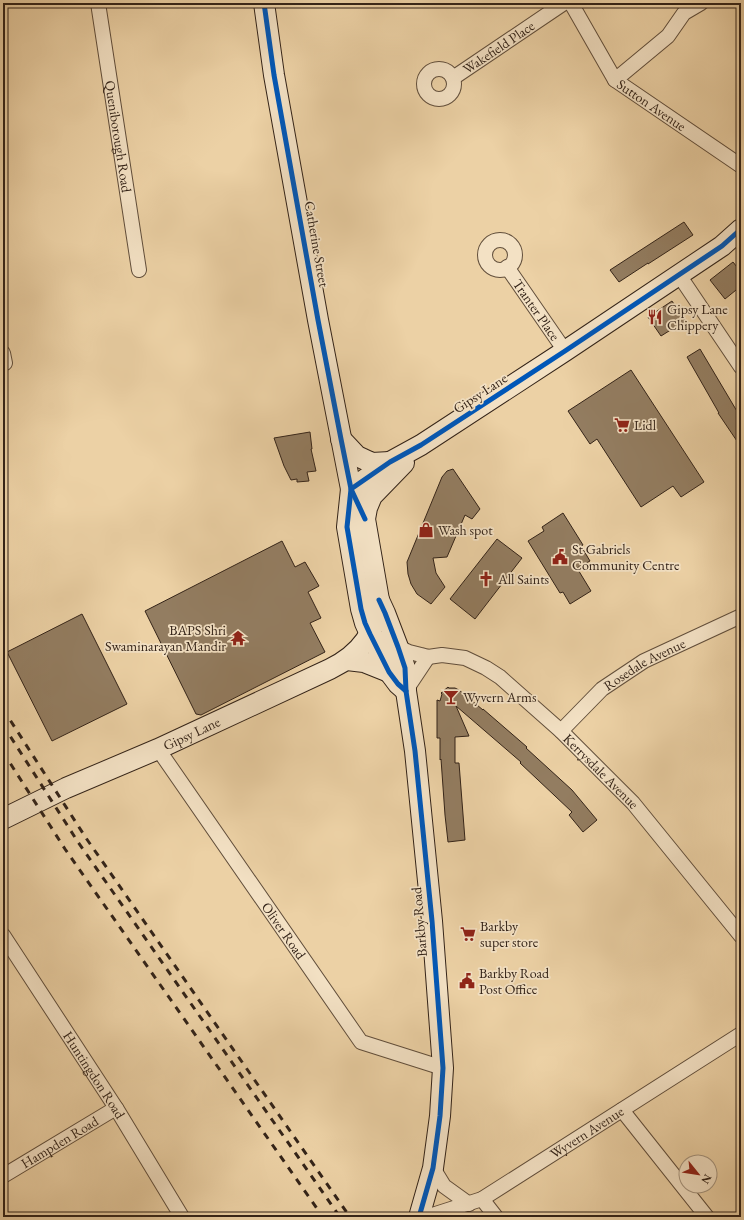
<svg xmlns="http://www.w3.org/2000/svg" width="744" height="1220" viewBox="0 0 744 1220" font-family="'EB Garamond',serif">
<style>
.building{fill:#937d61;stroke:#332318}
.lines{fill:none;stroke-linecap:round;stroke-linejoin:round}
.street-casing{stroke:#614e3b;stroke-width:16}
.secondary-casing{stroke:#332318;stroke-width:22}
.street{stroke:#f3e1c4;stroke-width:14}
.secondary{stroke:#f3e1c4;stroke-width:20}
.rail{stroke:#332318;stroke-width:3;stroke-dasharray:7 7;stroke-linecap:butt}
.cycleway-casing{stroke:#f3e1c4;stroke-width:8}
.cycleway{stroke:#0057b8;stroke-width:5}
.labels{text-anchor:middle;stroke-width:3.5;stroke-linejoin:round;paint-order:stroke}
.street-label{font-size:14px;fill:#332318;stroke:#f3e1c4}
.poi-label{font-size:14px;fill:#332318;stroke:#f3e1c4;text-anchor:start}
</style>
<rect width="100%" height="100%" fill="#ecd1a5"/>
<filter id="stains"><feTurbulence type="fractalNoise" baseFrequency=".005" numOctaves="4"/><feColorMatrix values="0 0 0 0 .2 0 0 0 0 .09 0 0 0 0 .02 0 0 0 .5 -.17"/></filter>
<radialGradient id="worn" r=".72"><stop offset=".6" stop-color="#630" stop-opacity="0"/><stop offset="1" stop-color="#630" stop-opacity=".3"/></radialGradient>
<g class="building">
<polygon points="684,222 693,235 648,264 648,263 619,282 610,270"/>
<polygon points="733,262 741,272 741,286 725,299 710,280"/>
<polygon points="672,301 685,321 661,336 648,317"/>
<polygon points="700,349 741,418 741,447 718,413 719,413 687,357"/>
<polygon points="631,370 704,482 681,497 673,486 641,507 597,439 590,444 568,411"/>
<polygon points="310,432 312,449 311,449 316,471 307,472 309,481 297,482 297,479 291,480 284,466 274,438"/>
<polygon points="453,469 480,509 472,519 465,515 447,557 433,558 436,573 445,587 431,604 417,594 411,584 408,574 407,562 442,477 447,471"/>
<polygon points="563,513 583,545 581,546 590,561 577,568 591,591 570,604 563,592 560,593 528,541 544,531 542,527"/>
<polygon points="497,539 522,558 475,619 450,599"/>
<polygon points="282,541 295,567 305,562 319,586 308,592 321,618 310,623 325,652 201,715 196,714 145,611"/>
<polygon points="82,614 127,704 52,741 7,652"/>
<polygon points="448,687 449,688 455,688 459,690 483,710 483,709 527,747 526,748 572,790 597,820 583,832 569,815 572,812 520,763 521,762 456,706 469,736 455,737 455,763 459,763 465,840 448,842 445,815 441,759 440,760 440,738 437,738 437,700 440,701 442,694 441,693"/>
</g>
<g class="lines">
<defs>
<g id="street">
<path id="s1" d="M98,3l41,267"/>
<path id="s2" d="M571,3l44,77 126,86"/>
<circle cx="439" cy="84" r="15"/>
<path id="s3" d="M453,78l111,-75"/>
<polyline points="615,80 668,36 684,13 701,3"/>
<circle cx="500" cy="255" r="15"/>
<path id="s4" d="M507,267l58,84"/>
<polyline points="679,275 741,367"/>
<polyline points="3,353 5,363"/>
<path id="s5" d="M370,634l39,18 12,3 7,2 14,-2 23,3 21,10 14,9 61,54 72,72 108,133"/>
<polyline points="406,690 428,657"/>
<path id="s6" d="M561,731l41,-42 42,-28 97,-45"/>
<path id="s7" d="M158,749l203,293 82,26"/>
<path id="s8" d="M3,935l113,173 66,109"/>
<polyline points="622,1110 707,1217"/>
<polyline points="433,1168 444,1186 469,1204"/>
<path id="s9" d="M3,1176l113,-68"/>
<polyline points="482,1199 496,1217"/>
<path id="s10" d="M426,1217l56,-18 259,-165"/>
</g>
<g id="secondary">
<polyline points="264,3 274,75 318,320 351,489 356,499"/>
<polyline points="341,439 357,456 372,463 390,462"/>
<polyline points="379,600 385,613 398,647 405,668 406,691 415,751 432,921 443,1068 440,1116 433,1168 419,1217"/>
<polyline points="347,660 364,662 389,672"/>
<polyline points="406,691 398,684 389,672 370,634 365,623 361,609 347,527 351,489 390,462 421,445 565,351 722,246 741,229"/>
<path id="s11" d="M3,819l63,-31 92,-39 172,-80c29,-14 47,-36 49,-69l-14,-81 2,-11 5,-12 32,-33"/>
</g>
</defs>
<use href="#street" class="street-casing"/>
<use href="#secondary" class="secondary-casing"/>
<use href="#street" class="street"/>
<use href="#secondary" class="secondary"/>
<g class="rail">
<polyline points="3,709 86,838 350,1217"/>
<polyline points="3,725 78,842 340,1217"/>
<polyline points="3,752 65,849 323,1217"/>
</g>
<defs>
<g id="cycleway">
<polyline points="264,3 274,75 318,320 341,439 351,489 365,519"/>
<polyline points="379,600 385,613 398,647 405,668 406,691 415,751 432,921 443,1068 440,1116 433,1168 419,1217"/>
<polyline points="406,691 398,684 389,672 370,634 365,623 361,609 347,527 351,489 390,462 421,445 565,351 722,246 741,229"/>
</g>
</defs>
<use href="#cycleway" class="cycleway-casing"/>
<use href="#cycleway" class="cycleway"/>
</g>
<defs>
<symbol id="restaurant-bare" viewBox="-9 -9 18 18"><path d="M-5-6h1v4h1v-4h1v4h1v-4h1v5L-1.5 .5V6h-2V.5L-5-1ZM5-6V6H3V1.5H1.5Q1.5-4 5-6Z" fill="#8f2418" stroke="#f3e1c4" stroke-width="2.5" paint-order="stroke"/></symbol>
<symbol id="supermarket-bare" viewBox="-9 -9 18 18"><path d="M-6-5.5h2.5l.6 2H6L4.5 2H-2.5L-4.4-4H-6ZM-1.5 3.2a1.3 1.3 0 1 0 .1 0ZM3 3.2a1.3 1.3 0 1 0 .1 0Z" fill="#8f2418" stroke="#f3e1c4" stroke-width="2.5" paint-order="stroke"/></symbol>
<symbol id="shop-bare" viewBox="-9 -9 18 18"><path d="M-5-2.5h2.3a2.7 3.5 0 0 1 5.4 0H5L5.5 6h-11ZM-1.5-2.5h3a1.5 2.3 0 0 0-3 0Z" fill="#8f2418" stroke="#f3e1c4" stroke-width="2.5" paint-order="stroke"/></symbol>
<symbol id="civic-bare" viewBox="-9 -9 18 18"><path d="M-.6-6.5H3V-4.5H.6V-3L4-1V1h2V6H-6V1h2V-1L-.6-3ZM-1.2 2.5V6h2.4V2.5Z" fill="#8f2418" stroke="#f3e1c4" stroke-width="2.5" paint-order="stroke"/></symbol>
<symbol id="church-bare" viewBox="-9 -9 18 18"><path d="M-1.2-6h2.4v3.5h3.3v2.4h-3.3V6h-2.4V-.1h-3.3v-2.4h3.3Z" fill="#8f2418" stroke="#f3e1c4" stroke-width="2.5" paint-order="stroke"/></symbol>
<symbol id="temple-bare" viewBox="-9 -9 18 18"><path d="M0-6L5-2H3V0L6.5 2.5H4V6H1.5V3h-3V6H-4V2.5H-6.5L-3 0V-2H-5Z" fill="#8f2418" stroke="#f3e1c4" stroke-width="2.5" paint-order="stroke"/></symbol>
<symbol id="bar-bare" viewBox="-9 -9 18 18"><path d="M-6-5H6L.8 .8V4.5H3.5V6h-7V4.5H-.8V.8Z" fill="#8f2418" stroke="#f3e1c4" stroke-width="2.5" paint-order="stroke"/></symbol>
</defs>
<g fill-rule="evenodd">
<use href="#restaurant-bare" x="644" y="306" width="22" height="22"/>
<use href="#supermarket-bare" x="611" y="414" width="22" height="22"/>
<use href="#shop-bare" x="415" y="519" width="22" height="22"/>
<use href="#civic-bare" x="549" y="546" width="22" height="22"/>
<use href="#church-bare" x="475" y="568" width="22" height="22"/>
<use href="#temple-bare" x="227" y="627" width="22" height="22"/>
<use href="#bar-bare" x="440" y="686" width="22" height="22"/>
<use href="#supermarket-bare" x="457" y="923" width="22" height="22"/>
<use href="#civic-bare" x="456" y="970" width="22" height="22"/>
</g>
<g class="labels">
<g class="street-label">
<text dy="5" stroke="none"><textPath href="#s3" startOffset="55">Wakefield Place</textPath></text>
<text dy="5" stroke="none"><textPath href="#s2" startOffset="133">Sutton Avenue</textPath></text>
<text dy="5" stroke="none"><textPath href="#s1" startOffset="135">Queniborough Road</textPath></text>
<text transform="translate(317 244) rotate(80)" y="5">Catherine Street</text>
<text dy="5" stroke="none"><textPath href="#s4" startOffset="52">Tranter Place</textPath></text>
<text transform="translate(480 393) rotate(-33)" y="5">Gipsy Lane</text>
<text dy="5" stroke="none"><textPath href="#s6" startOffset="108">Rosedale Avenue</textPath></text>
<text dy="5" stroke="none"><textPath href="#s11" startOffset="207">Gipsy Lane</textPath></text>
<text dy="5" stroke="none"><textPath href="#s5" startOffset="278">Kerrysdale Avenue</textPath></text>
<text transform="translate(419 922) rotate(-95)" y="5">Barkby Road</text>
<text dy="5" stroke="none"><textPath href="#s7" startOffset="221">Oliver Road</textPath></text>
<text dy="5" stroke="none"><textPath href="#s8" startOffset="167">Huntingdon Road</textPath></text>
<text dy="5" stroke="none"><textPath href="#s10" startOffset="183">Wyvern Avenue</textPath></text>
<text dy="5" stroke="none"><textPath href="#s9" startOffset="66">Hampden Road</textPath></text>
</g>
<g class="poi-label">
<text x="667" y="314">Gipsy Lane<tspan x="667" dy="16">Chippery</tspan></text>
<text x="634" y="430">Lidl</text>
<text x="438" y="535">Wash spot</text>
<text x="572" y="554">St Gabriels<tspan x="572" dy="16">Community Centre</tspan></text>
<text x="498" y="584">All Saints</text>
<text x="226" y="635" text-anchor="end">BAPS Shri<tspan x="226" dy="16">Swaminarayan Mandir</tspan></text>
<text x="463" y="702">Wyvern Arms</text>
<text x="480" y="931">Barkby<tspan x="480" dy="16">super store</tspan></text>
<text x="479" y="978">Barkby Road<tspan x="479" dy="16">Post Office</tspan></text>
</g>
</g>
<rect width="744" height="1220" fill="none" stroke="#ecd1a5" stroke-width="16"/>
<rect x="4" y="4" width="736" height="1212" fill="none" stroke="#332318" stroke-width="2"/>
<rect x="8" y="8" width="728" height="1204" fill="none" stroke="#332318"/>
<g transform="translate(698 1174) rotate(120)"><circle r="19" fill="#f3e1c4" stroke="#a6957f"/>
<path d="M0-3L7 15L0 10L-7 15Z" fill="#8f2418"/>
<text y="-6" font-size="11" font-weight="bold" text-anchor="middle" fill="#332318">N</text>
</g>
<rect width="100%" height="100%" filter="url(#stains)"/>
<rect width="100%" height="100%" fill="url(#worn)"/>
</svg>
